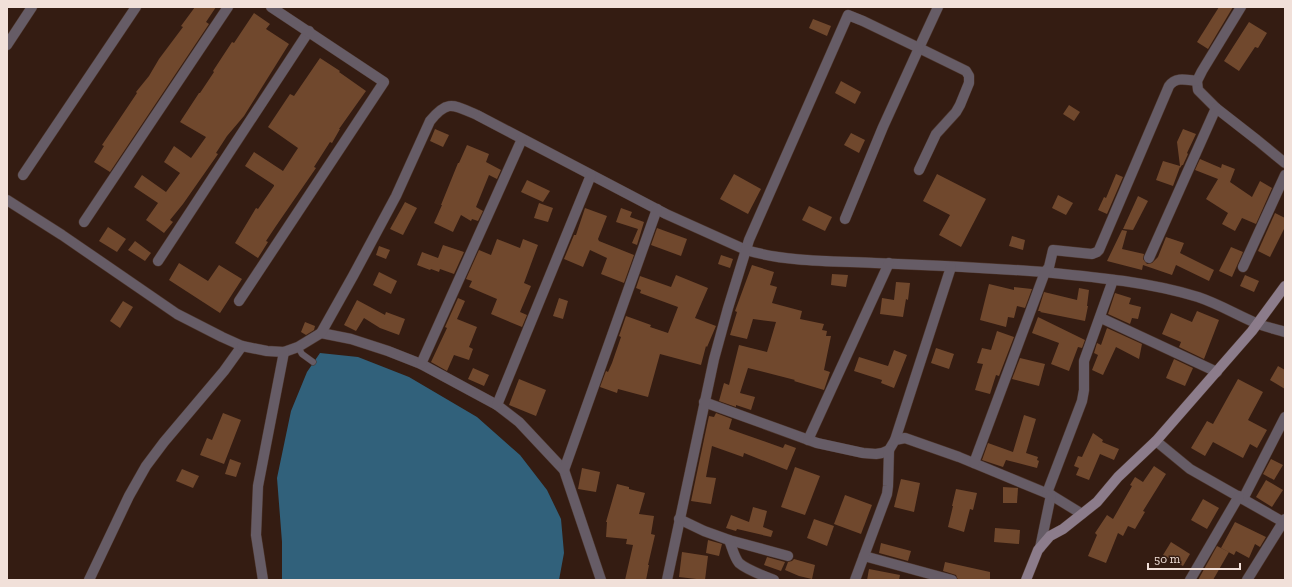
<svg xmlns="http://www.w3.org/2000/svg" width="1292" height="587" viewBox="0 0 1292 587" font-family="'Zilla Slab',serif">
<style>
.water{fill:#31617b}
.building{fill:#70482d}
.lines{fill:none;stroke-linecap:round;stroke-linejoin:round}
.service-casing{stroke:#4e372e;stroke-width:7}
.minor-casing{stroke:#4e372e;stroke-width:11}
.secondary-casing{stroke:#4e372e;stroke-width:11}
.service{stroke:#665c66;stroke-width:6}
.minor{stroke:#665c66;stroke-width:10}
.secondary{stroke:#8c7c8b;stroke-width:10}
</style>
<rect width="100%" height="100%" fill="#341c12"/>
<polygon class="water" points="320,353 358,357 409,377 477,417 520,455 547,490 561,519 564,553 559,580 282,580 282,542 277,478 291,411 307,372"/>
<g class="building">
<polygon points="195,7 216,7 206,22 209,24 110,172 94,162 104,146 102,145 137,93 136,92 149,76 159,59 183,27 181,26"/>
<polygon points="1219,7 1233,7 1208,49 1197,42"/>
<polygon points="254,13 270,24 266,29 289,44 244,116 227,136 216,153 218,154 183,204 170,220 173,222 164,233 146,220 158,203 134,187 142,175 166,192 180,173 164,162 174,146 191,158 206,137 180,122 199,93 200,93 214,72 213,71 232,42 234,43"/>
<polygon points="813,19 831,26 827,36 809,28"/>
<polygon points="1249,22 1267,33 1258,48 1255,47 1239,71 1224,61"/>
<polygon points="320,58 340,71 339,72 366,91 339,129 340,129 332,143 330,142 314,167 316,168 276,226 266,241 268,242 258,258 235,243 256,208 258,209 274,186 274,185 245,166 254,152 283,171 298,148 268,127 290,94 294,96"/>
<polygon points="841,81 861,92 855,104 835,93"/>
<polygon points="1069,105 1080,112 1074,121 1063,114"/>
<polygon points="435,129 449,135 443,147 430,141"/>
<polygon points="1183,129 1196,134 1187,153 1188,154 1183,165 1182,165 1180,168 1180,167 1173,186 1156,180 1163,161 1180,166 1177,142"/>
<polygon points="851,133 865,140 859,153 844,145"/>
<polygon points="467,145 489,154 486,162 501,170 497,179 489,175 476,207 483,211 478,221 472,219 471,221 461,215 453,232 434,223 442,205 441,205 458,163 459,163"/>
<polygon points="1200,159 1221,168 1222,164 1235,169 1230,182 1252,197 1260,181 1272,188 1256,224 1242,218 1235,231 1222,224 1228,213 1206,199 1218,179 1195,170"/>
<polygon points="734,174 761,189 748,214 720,199"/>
<polygon points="937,174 986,199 961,247 939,235 950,215 923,201"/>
<polygon points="1116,174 1123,177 1107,214 1098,210 1104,197 1106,198"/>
<polygon points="527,180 550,191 543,202 521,192"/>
<polygon points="1058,195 1073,203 1066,215 1052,208"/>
<polygon points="1138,196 1148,201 1133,230 1123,229"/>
<polygon points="405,202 417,208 403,235 390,229"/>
<polygon points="539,203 553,208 548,222 534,218"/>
<polygon points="809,206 832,217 825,231 802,220"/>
<polygon points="585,208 607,216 598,239 599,241 634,255 624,283 601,274 607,258 590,250 583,267 564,259 574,235 576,235"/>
<polygon points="621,208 632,212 630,217 644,222 637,245 632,243 638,229 616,222"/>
<polygon points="1275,213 1285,218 1285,227 1270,257 1258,251"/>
<polygon points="108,227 126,239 117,252 99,241"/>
<polygon points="657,228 687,239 681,256 651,245"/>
<polygon points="1122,230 1127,231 1122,249 1144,254 1143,259 1147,264 1152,263 1158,257 1166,237 1184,243 1180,253 1214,270 1209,281 1176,265 1172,275 1143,265 1142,270 1107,261"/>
<polygon points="1012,236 1025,240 1023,250 1009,246"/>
<polygon points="497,239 520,248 523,239 538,245 524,283 531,286 520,312 527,315 522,327 491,314 497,299 469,287 472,281 466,279 479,250 491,255"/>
<polygon points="135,241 151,253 145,261 128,250"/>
<polygon points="443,245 464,252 454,274 440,269 439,272 431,269 430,270 417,265 422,252 438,258"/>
<polygon points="379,246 390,250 386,259 376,255"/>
<polygon points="1231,247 1243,252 1232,277 1219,271"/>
<polygon points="721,255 733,259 730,268 718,264"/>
<polygon points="179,263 208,281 219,265 242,279 220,313 169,280"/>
<polygon points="752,265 774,272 770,285 777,287 772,303 802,311 800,319 824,324 822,330 827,331 826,336 831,336 824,370 830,372 824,390 794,381 795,380 748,368 740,393 755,397 751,410 736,405 736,407 719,401 724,383 729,385 739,345 767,352 776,322 753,319 747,339 730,335 737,312 735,311"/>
<polygon points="379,272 397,281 391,294 373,285"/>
<polygon points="832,274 848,275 846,287 831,285"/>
<polygon points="676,275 708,288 695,318 716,326 707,347 706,346 701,365 660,354 648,397 618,389 617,393 600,387 606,371 608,372 612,363 621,337 619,336 626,316 651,325 650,327 668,333 678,307 640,293 641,290 636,288 640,276 671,287"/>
<polygon points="1245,275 1259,281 1254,292 1240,286"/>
<polygon points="896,282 910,283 908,300 906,299 903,317 880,314 882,298 894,300"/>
<polygon points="989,284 1014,290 1014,287 1032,289 1025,308 1017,306 1014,318 1008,317 1006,327 980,320"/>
<polygon points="1079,288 1089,290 1087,306 1088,306 1085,321 1040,312 1041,311 1038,311 1044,292 1077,300"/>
<polygon points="1115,293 1131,298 1129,304 1141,307 1138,319 1132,318 1130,324 1108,314"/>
<polygon points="458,298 465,301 457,319 477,327 469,347 473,349 469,360 454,355 447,371 431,362 447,328 445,327"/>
<polygon points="559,298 568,301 563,319 553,316"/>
<polygon points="357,300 385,315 386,312 405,319 399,335 380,328 364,318 356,331 344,325"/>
<polygon points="123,301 133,307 120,328 110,321"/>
<polygon points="1197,311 1219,320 1204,359 1179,347 1181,342 1162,334 1171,313 1192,322"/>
<polygon points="1038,317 1085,340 1082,348 1078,347 1069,371 1051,364 1059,343 1032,333"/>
<polygon points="305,322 315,326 314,330 306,335 301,332"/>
<polygon points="1107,328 1142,344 1139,359 1116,347 1103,375 1092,370 1098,355 1094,353 1097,343 1101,345"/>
<polygon points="997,331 1014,337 999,376 996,375 990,394 975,390 983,364 977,363 982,348 991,350"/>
<polygon points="936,348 954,354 949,369 931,363"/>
<polygon points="894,350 907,355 894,388 881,383 882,380 854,371 859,357 888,366"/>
<polygon points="1020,358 1045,364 1039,386 1012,379"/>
<polygon points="1174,359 1193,368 1185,386 1166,378"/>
<polygon points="1278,366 1285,370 1285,389 1270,380"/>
<polygon points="473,368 489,375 484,386 468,379"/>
<polygon points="519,379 546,390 536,416 509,405"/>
<polygon points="1238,379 1263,392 1248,420 1267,430 1257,448 1250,444 1243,458 1213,442 1205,456 1191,448 1207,421 1213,424"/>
<polygon points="223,413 241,420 224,464 200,455 207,438 212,440"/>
<polygon points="716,413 732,419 729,429 783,448 785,444 796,448 787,470 744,453 743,457 712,446 706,477 716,478 711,504 691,501 707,425 709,416 714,417"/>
<polygon points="1024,415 1036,419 1026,453 1038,457 1037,460 1039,461 1037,468 1006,460 1003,467 982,460 988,443 1013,452"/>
<polygon points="1093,433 1103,440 1102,442 1119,449 1114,460 1100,454 1089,480 1076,475 1079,468 1074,466 1078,456 1082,457"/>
<polygon points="230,459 241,463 236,477 225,474"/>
<polygon points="1271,459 1283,465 1274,480 1263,474"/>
<polygon points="1154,466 1166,474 1143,511 1145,512 1135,529 1128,526 1123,536 1118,533 1106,563 1088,556 1097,535 1095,533 1107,515 1113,519 1132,486 1130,485 1135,477 1143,482"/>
<polygon points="795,467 820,476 805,515 781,507"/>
<polygon points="582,468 600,472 596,492 578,489"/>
<polygon points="182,469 199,476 193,488 176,481"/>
<polygon points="901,479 920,483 914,512 894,507"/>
<polygon points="1266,480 1283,490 1272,507 1256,497"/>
<polygon points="617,484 629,487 629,489 645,493 639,514 654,516 651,534 655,535 648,565 649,565 646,580 625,580 633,545 626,544 627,539 606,537 607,522 606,522"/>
<polygon points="1003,487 1018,488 1017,503 1003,503"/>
<polygon points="956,489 977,493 973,510 970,509 964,532 948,527 953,506 952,506"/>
<polygon points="845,495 872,505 861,534 834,524"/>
<polygon points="1203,499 1219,508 1207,529 1191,520"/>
<polygon points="753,507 767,511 763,527 773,531 771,537 737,529 736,531 726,528 731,515 749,522"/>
<polygon points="814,519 834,526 827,546 807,538"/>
<polygon points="1235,522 1266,537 1260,547 1255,544 1249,558 1236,551 1234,555 1221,548"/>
<polygon points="995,528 1020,530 1019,544 994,542"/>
<polygon points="708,540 722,544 719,556 706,553"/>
<polygon points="1171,542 1190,554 1183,566 1163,555"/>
<polygon points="881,543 911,551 908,561 879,553"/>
<polygon points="1217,546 1229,552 1213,580 1198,580"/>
<polygon points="682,552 708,556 705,580 679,577"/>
<polygon points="767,557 785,562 781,571 764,565"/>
<polygon points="794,559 815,565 812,579 799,576 785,570 788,562 792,561"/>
<polygon points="945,562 990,572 990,580 958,580 956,575 943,571"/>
<polygon points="869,569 900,575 899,580 867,580"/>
</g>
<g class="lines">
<defs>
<polyline id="service" points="298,347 302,354 313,362"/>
<g id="minor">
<polyline points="1241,7 1202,71 1197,81 1198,90 1216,108 1257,140 1285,163"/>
<polyline points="7,45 32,7"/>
<polyline points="919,170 936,134 956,112 960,105 969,83 969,76 966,71 919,48 938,7"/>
<polyline points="23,175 136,7"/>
<polyline points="7,200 62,235 177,314 222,337 242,346 224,371 164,442 146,466 129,496 89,580"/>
<polyline points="84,222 228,7"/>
<polyline points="1149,258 1216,108"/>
<polyline points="158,261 309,31"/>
<polyline points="1243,267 1285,175"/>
<polyline points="239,301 384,82 271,7"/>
<polyline points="1101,318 1217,372"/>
<polyline points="321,333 351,339 388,351 421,364 497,405 519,422 564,470 601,580"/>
<path d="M242,346l25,5 17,1 14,-5 23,-14 32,-57 43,-80 34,-75c18,-22 23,-16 47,-6l189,99 80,36c40,12 87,11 129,13 56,2 112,5 169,9 51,5 105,10 154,25 21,7 39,18 58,26 9,4 20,6 29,9"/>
<polyline points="421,364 522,139"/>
<polyline points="704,402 817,443 863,453 876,454 882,453 889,450 895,440 905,438 959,457 1051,495 1082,514"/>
<polyline points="497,405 591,175"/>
<polyline points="808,440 889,263"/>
<polyline points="895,440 951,267"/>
<polyline points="1156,441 1190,469 1285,523"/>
<path d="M974,463l71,-191 4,-5 4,-17 39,4 5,-2 2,-2 70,-164c7,-10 18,-6 28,-5"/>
<polyline points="564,470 657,209"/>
<polyline points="1047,493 1082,401 1084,390 1084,361 1113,280"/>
<polyline points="1243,499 1285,417"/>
<polyline points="679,519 704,531 729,540 788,556"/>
<path d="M729,540c3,7 5,17 10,23 8,7 25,13 35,17"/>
<polyline points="1040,548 1051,495"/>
<polyline points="864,556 952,580"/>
<polyline points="263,580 256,535 258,486 284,352"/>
<polyline points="667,580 714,359 728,308 749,240 848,15 863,21 919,48 883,127 845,219"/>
<polyline points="855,580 887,494 888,486 889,450"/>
<polyline points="1190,580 1239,496"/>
<polyline points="1247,580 1285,519"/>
</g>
<polyline id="secondary" points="1026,580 1038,550 1050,536 1063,529 1097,502 1118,477 1156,441 1252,331 1285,286"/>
</defs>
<use href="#service" class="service-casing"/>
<use href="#minor" class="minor-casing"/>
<use href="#secondary" class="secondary-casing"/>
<use href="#service" class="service"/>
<use href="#minor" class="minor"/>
<use href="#secondary" class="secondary"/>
</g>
<rect width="1292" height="587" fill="none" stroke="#f1e0d9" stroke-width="16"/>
<path d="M1148 563v6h92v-6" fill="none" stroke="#f1e0d9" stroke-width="2"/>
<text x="1154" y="563" font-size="12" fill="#f1e0d9" stroke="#341c12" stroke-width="3" paint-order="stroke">50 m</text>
</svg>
